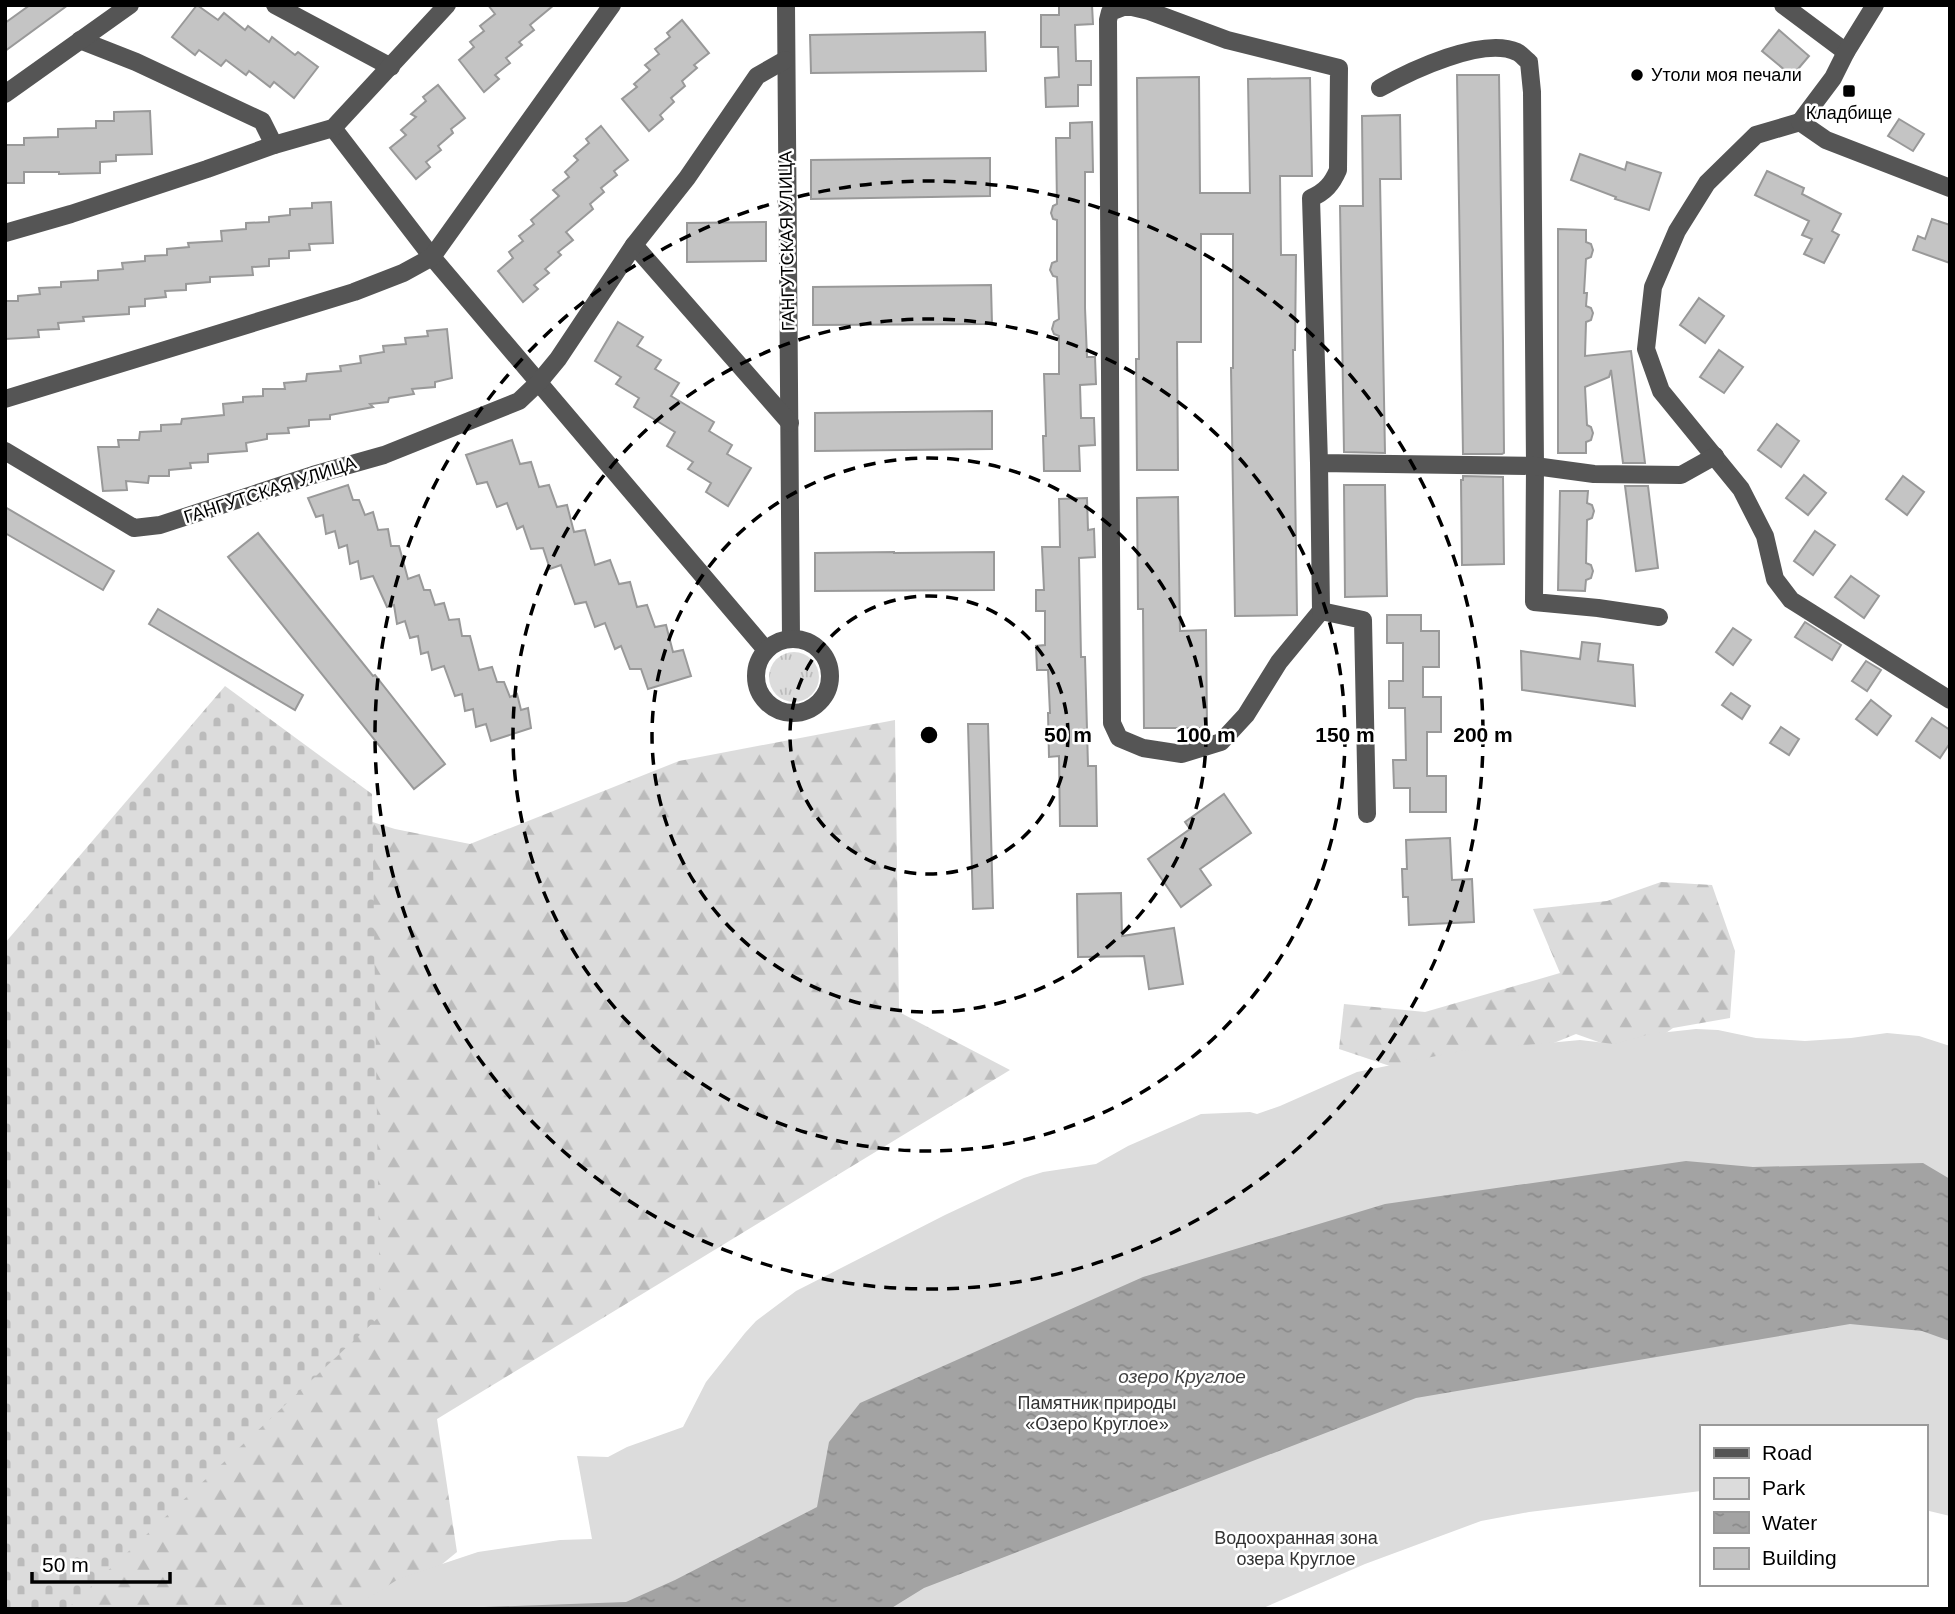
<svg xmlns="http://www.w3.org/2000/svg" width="1955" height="1614" viewBox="0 0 1955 1614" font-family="Helvetica,sans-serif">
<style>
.grass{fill:url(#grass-tufts)}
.forest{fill:url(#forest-firs)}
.cemetery{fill:url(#cemetery-stones)}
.green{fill:#dcdcdc}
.water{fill:url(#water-ripples)}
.building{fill:#c4c4c4;stroke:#999;stroke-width:2}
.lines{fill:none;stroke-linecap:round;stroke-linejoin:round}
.minor{stroke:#555;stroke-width:18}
.ring{fill:none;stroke:#000;stroke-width:3.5;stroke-dasharray:12 9}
.poi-dot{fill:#000;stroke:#fff;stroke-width:2.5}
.labels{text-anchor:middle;stroke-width:5;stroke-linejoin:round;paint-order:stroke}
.poi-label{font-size:18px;fill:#000;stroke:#fff;text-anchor:start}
.street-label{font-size:18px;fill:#000;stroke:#fff}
.park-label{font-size:18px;fill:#333;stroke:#fff}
.water-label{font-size:19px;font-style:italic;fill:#444;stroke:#fff}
.centre{fill:#000;stroke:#fff;stroke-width:3.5}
.ring-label{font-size:21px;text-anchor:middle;font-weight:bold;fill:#000;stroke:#fff;stroke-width:5;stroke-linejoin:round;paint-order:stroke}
</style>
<defs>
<pattern id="grass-tufts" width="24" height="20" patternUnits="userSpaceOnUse" patternTransform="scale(1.75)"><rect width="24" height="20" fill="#dcdcdc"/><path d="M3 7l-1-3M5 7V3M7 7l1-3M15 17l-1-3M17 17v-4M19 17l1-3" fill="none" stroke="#bbb"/></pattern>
<pattern id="forest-firs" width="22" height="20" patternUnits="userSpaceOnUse" patternTransform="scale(1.75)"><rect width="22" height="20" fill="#dcdcdc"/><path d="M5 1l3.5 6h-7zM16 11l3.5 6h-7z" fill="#bbb"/></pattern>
<pattern id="cemetery-stones" width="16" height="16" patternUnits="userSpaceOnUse" patternTransform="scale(1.75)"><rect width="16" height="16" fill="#dcdcdc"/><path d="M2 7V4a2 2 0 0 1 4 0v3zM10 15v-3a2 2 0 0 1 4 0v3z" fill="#bbb"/></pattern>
<pattern id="water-ripples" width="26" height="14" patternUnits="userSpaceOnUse" patternTransform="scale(1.75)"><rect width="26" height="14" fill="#a3a3a3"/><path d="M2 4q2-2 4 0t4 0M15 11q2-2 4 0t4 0" fill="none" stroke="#8b8b8b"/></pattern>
</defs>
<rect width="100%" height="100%" fill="#fff"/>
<circle class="grass" cx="794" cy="677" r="25"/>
<g class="forest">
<polygon points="895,720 899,1012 1010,1070 437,1419 457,1552 387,1609 5,1609 282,794 395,829 470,844 679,761"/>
<polygon points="1661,882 1712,885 1735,951 1730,1018 1673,1028 1635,1055 1576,1034 1514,1059 1393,1067 1339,1049 1344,1004 1425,1012 1560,973 1533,909 1607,901"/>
</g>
<polygon class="cemetery" points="225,686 372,794 380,1316 67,1609 5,1609 5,943"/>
<polygon class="green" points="1696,1029 1718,1030 1756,1038 1805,1041 1851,1038 1887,1033 1919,1036 1950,1046 1950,1516 1925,1510 1925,1427 1701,1427 1701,1491 1529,1512 1481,1521 1365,1564 1261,1609 351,1609 400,1578 478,1552 560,1540 592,1539 577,1456 608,1457 627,1447 683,1427 706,1382 745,1333 756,1321 796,1291 945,1215 1024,1178 1043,1172 1096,1164 1128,1146 1201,1114 1250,1112 1257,1114 1280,1106 1357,1072 1461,1051 1580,1040 1614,1044 1650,1034"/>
<polygon class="water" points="1686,1161 1753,1167 1923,1163 1950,1179 1950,1341 1922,1331 1850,1324 1416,1398 924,1588 890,1609 481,1609 484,1607 626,1602 675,1580 817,1507 829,1442 860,1403 1143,1277 1385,1204"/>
<g class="building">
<polygon points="30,5 68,5 5,51 5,23"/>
<polygon points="197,5 218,20 224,13 245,30 248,26 269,42 272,37 295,55 298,52 318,67 294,98 274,82 270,87 249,71 246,75 226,60 221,66 199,50 195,55 172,37"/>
<polygon points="488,5 554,5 530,25 534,30 519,42 522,45 506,58 510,63 495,75 499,79 484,92 459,60 474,47 470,42 484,31 480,26 495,14"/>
<polygon points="1059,5 1092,5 1093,24 1075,25 1076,61 1091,61 1091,85 1078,85 1078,106 1046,107 1045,78 1059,77 1058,47 1041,47 1041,15 1059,15"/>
<polygon points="682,20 709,53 694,65 697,68 682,81 685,86 671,98 674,102 660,115 663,119 649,131 622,99 637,87 634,84 650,70 645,65 659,54 655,49 670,37 667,33"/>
<polygon points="1779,30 1809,56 1792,76 1762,51"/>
<polygon points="985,32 986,71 811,73 810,35"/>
<polygon points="1457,75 1499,75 1503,342 1504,453 1502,454 1463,454"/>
<polygon points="1199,77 1200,193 1250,193 1248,79 1310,78 1312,176 1280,176 1281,255 1296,255 1295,350 1293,350 1297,615 1235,616 1231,368 1233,368 1233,234 1201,234 1201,342 1177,342 1178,470 1137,470 1136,359 1139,359 1137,78"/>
<polygon points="438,85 465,118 451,129 453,133 438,146 441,150 426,162 430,167 416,179 390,148 406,135 401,130 416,117 411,114 426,101 423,97"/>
<polygon points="150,111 152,154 116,155 116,161 100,162 100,173 59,174 59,172 24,172 24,183 5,183 6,145 24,145 24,138 58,137 58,129 96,128 96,121 114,121 114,112"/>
<polygon points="1400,115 1401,179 1380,179 1385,453 1344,452 1340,206 1363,206 1362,116"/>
<polygon points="1899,119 1924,134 1913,151 1888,136"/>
<polygon points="1092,122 1093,172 1085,172 1085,308 1087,357 1095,357 1096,384 1080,385 1081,418 1094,418 1095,445 1079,446 1080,471 1044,471 1043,436 1046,436 1044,374 1059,374 1059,336 1054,334 1052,329 1054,322 1059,319 1057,277 1053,276 1050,270 1052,263 1057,261 1057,220 1053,219 1051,213 1053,206 1057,204 1056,138 1070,138 1070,123"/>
<polygon points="601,126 628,160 614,171 617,175 601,188 604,192 590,204 593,209 566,232 573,240 558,252 561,255 545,269 549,273 534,285 538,289 523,302 498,271 513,258 509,252 523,241 519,236 534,224 531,220 559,196 553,190 569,177 565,172 578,160 574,156 589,143 586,139"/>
<polygon points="1580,154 1625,170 1627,162 1661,173 1649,210 1615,199 1616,197 1571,180"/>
<polygon points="990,158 990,196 811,199 811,160"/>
<polygon points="1767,171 1804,188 1802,194 1841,214 1832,231 1839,235 1824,263 1804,254 1812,239 1802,235 1809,221 1755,195"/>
<polygon points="331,202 333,243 309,244 310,250 289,251 289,258 269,259 269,266 252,267 253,275 210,277 210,282 186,284 186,290 165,291 166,297 145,299 145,306 129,307 129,314 83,317 84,321 58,323 59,329 38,330 39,337 5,339 5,301 18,301 18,296 40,294 39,288 61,287 61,282 98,280 98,271 123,269 122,263 145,261 145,256 167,255 167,249 189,247 188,243 222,241 221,231 246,229 246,223 269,222 269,217 290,215 290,209 312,208 312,203"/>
<polygon points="1932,219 1950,225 1950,263 1913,250 1918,236 1925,239"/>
<polygon points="766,222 766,261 687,262 687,223"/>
<polygon points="1558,229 1586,230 1586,242 1591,244 1593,250 1591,257 1586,259 1584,293 1587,293 1586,306 1591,308 1593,313 1591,320 1586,322 1585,356 1631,351 1645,463 1623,463 1611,370 1609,377 1585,387 1587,425 1591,427 1593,433 1591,440 1586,442 1586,453 1558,453"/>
<polygon points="991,285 992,324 813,325 813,287"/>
<polygon points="1699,298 1724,316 1705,343 1680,325"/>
<polygon points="618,322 643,337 637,346 661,360 655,369 679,383 671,396 714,422 709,431 732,445 727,454 751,468 728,506 706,492 711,483 688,469 693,462 667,446 675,432 634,407 639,398 616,384 621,377 595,361"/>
<polygon points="447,329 452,378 435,382 435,387 412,389 414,394 389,398 388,402 370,404 373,407 330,415 330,419 309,420 309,426 288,428 289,433 267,434 267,439 246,443 247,451 208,454 208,462 190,463 191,468 169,470 169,476 149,476 148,483 126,481 127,490 103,491 98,447 119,447 118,440 139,440 140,432 161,431 161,425 181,424 182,419 224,415 223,404 243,402 243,397 263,396 263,389 285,389 284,383 306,381 307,374 341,371 340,366 361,363 360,356 384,352 383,346 406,344 405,338 428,336 427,331"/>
<polygon points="1719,350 1743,367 1724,393 1700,377"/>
<polygon points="992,411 992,449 815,451 815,413"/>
<polygon points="1777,424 1799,441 1781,467 1758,450"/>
<polygon points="512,440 520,464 531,462 539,487 549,485 557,507 567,505 574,532 585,530 595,565 610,560 619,584 630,582 637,607 647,605 655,627 666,625 673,652 683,650 691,676 648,689 641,669 630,669 621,646 615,649 605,623 595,627 586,602 575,604 561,565 550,569 543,548 531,549 523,526 517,529 507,503 497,507 487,482 477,484 466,455"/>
<polygon points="1804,475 1826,493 1808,515 1786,498"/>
<polygon points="1463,476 1503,477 1504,564 1462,565 1461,480 1463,480"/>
<polygon points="1903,476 1924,492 1907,515 1886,499"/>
<polygon points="348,485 353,500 359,500 365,515 373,512 378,530 388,529 391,546 399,546 408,579 419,575 424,590 430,590 435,605 444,603 449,620 459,619 462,636 470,636 479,670 492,667 497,682 504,682 510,697 517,694 521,710 528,708 531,728 491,741 486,724 476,727 473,709 465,711 462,694 455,696 444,666 432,670 428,652 421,654 418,636 410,638 405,621 397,624 394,605 387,607 373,576 361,579 358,561 350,564 347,545 339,548 335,531 326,534 323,515 316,517 308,498"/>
<polygon points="1344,485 1385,485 1387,596 1345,597"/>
<polygon points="1625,486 1648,486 1658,568 1636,571"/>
<polygon points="1560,491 1588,491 1587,503 1592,505 1594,511 1592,518 1587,520 1586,563 1591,565 1593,571 1591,578 1586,580 1585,591 1558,590"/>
<polygon points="1178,497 1180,631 1206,630 1207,728 1144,728 1143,609 1138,609 1137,498"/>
<polygon points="1087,498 1088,530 1094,529 1095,557 1079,558 1081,657 1085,657 1088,766 1096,766 1097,826 1060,826 1059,756 1049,757 1048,713 1050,713 1048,670 1037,670 1036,646 1045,645 1045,611 1036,611 1036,590 1044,590 1042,547 1060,547 1059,499"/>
<polygon points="5,507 114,571 103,590 5,533"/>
<polygon points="1815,531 1835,545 1813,575 1794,561"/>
<polygon points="258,533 373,676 375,675 445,764 414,789 228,557"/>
<polygon points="894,552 894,553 994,552 994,590 815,591 815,553"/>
<polygon points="1851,576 1879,596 1864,618 1835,597"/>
<polygon points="158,609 303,695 295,710 149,624"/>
<polygon points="1387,615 1421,615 1421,631 1439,631 1439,667 1423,667 1423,697 1441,697 1441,732 1427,732 1427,776 1446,776 1446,812 1410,812 1410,788 1394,788 1393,760 1406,760 1405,708 1389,708 1389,681 1403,681 1403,643 1387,643"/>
<polygon points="1805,622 1841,645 1832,660 1795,637"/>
<polygon points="1733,628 1751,640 1733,665 1716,652"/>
<polygon points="1582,642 1600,644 1598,661 1633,665 1635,706 1522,690 1521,651 1580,659"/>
<polygon points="1866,661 1881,670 1867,691 1852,681"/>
<polygon points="1731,693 1750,706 1742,719 1722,705"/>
<polygon points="1871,700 1891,716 1877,735 1856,719"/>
<polygon points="1932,718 1950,730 1950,743 1940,758 1916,741"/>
<polygon points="968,724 988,724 993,908 973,909"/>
<polygon points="1781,727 1799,739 1789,755 1770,743"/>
<polygon points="1224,794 1251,833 1200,869 1211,885 1181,907 1148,859 1190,829 1185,822"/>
<polygon points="1450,838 1452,880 1472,879 1474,922 1409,925 1408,897 1403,897 1402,869 1407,869 1406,840"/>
<polygon points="1121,893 1122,936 1174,928 1183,984 1149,989 1144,956 1078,957 1077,894"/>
</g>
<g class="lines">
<g class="minor">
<polyline points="275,5 391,67"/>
<polyline points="786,5 791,639"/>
<polyline points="1783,5 1846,52"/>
<polyline points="80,40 136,62 262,121 274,145"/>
<path d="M1380,88c30,-17 103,-52 137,-36 4,2 8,7 12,10l3,30 3,374 -1,136 64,6 61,9"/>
<polyline points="5,94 130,5"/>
<polyline points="1800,122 1756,135 1707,183 1677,231 1653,287 1646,349 1661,391 1741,489 1765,536 1775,579 1791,600 1950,700"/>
<polyline points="1800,122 1826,140 1950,188"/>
<polyline points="1800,122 1833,78 1846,52 1875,5"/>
<polyline points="333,128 432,257 766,650"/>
<polyline points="5,233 71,214 207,169 274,145 333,128 447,5"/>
<polyline points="634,245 790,423"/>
<polyline points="5,399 354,292 403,273 432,257 612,5"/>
<polyline points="5,451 134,528 160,525 313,475 384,455 519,401 539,382 558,359 634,245 687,178 757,76 785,60"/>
<path d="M1319,463l2,148 -42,51 -33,53 -25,27 -39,12 -39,-6 -24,-10 -7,-15 -4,-703 2,-8 13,-5h9l17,4 78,29 112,28 -1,102c-6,14 -13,22 -27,28l8,265 216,3 59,8 87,1 34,-19"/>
<polyline points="1321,611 1363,620 1367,814"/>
<circle cx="793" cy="676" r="37"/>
</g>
</g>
<g class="ring">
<circle cx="929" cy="735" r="139"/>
<circle cx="929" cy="735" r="277"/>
<circle cx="929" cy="735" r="416"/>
<circle cx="929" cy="735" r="554"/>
</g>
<g class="poi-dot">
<circle cx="1637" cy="75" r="7"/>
<rect x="1842" y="84" width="14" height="14" rx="3.5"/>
</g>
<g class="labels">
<g class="poi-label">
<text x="1651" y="81">Утоли моя печали</text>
<text x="1849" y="119" text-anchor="middle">Кладбище</text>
</g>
<g class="street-label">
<text transform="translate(787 241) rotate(-91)" y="6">ГАНГУТСКАЯ УЛИЦА</text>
<text transform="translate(270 490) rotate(-18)" y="6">ГАНГУТСКАЯ УЛИЦА</text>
</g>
<g class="park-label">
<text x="1097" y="1409">Памятник природы<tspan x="1097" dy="21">«Озеро Круглое»</tspan></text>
<text x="1296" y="1544">Водоохранная зона<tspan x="1296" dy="21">озера Круглое</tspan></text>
</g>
<g class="water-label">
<text x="1182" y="1383">озеро Круглое</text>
</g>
</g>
<circle cx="929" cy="735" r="10" class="centre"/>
<g class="ring-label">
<text x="1068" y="742">50 m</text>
<text x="1206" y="742">100 m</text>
<text x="1345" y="742">150 m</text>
<text x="1483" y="742">200 m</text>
</g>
<rect width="1955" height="1614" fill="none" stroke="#000000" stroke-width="14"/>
<rect x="1700" y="1425" width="228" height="161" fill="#ffffff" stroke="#999999" stroke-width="2"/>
<rect x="1714" y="1448" width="35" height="10" fill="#555555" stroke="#999999" stroke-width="2"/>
<text x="1762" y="1460" font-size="21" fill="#000000">Road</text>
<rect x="1714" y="1478" width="35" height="21" fill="#dcdcdc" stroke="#999999" stroke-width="2"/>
<text x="1762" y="1495" font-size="21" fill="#000000">Park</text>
<rect x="1714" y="1512" width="35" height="21" fill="url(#water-ripples)" stroke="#999999" stroke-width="2"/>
<text x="1762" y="1530" font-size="21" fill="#000000">Water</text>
<rect x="1714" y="1548" width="35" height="21" fill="#c4c4c4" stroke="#999999" stroke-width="2"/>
<text x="1762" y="1565" font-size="21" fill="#000000">Building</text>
<path d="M32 1572v10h138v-10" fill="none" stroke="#000000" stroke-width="3.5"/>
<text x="42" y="1572" font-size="21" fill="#000000" stroke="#ffffff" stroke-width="5" paint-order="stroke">50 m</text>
</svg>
